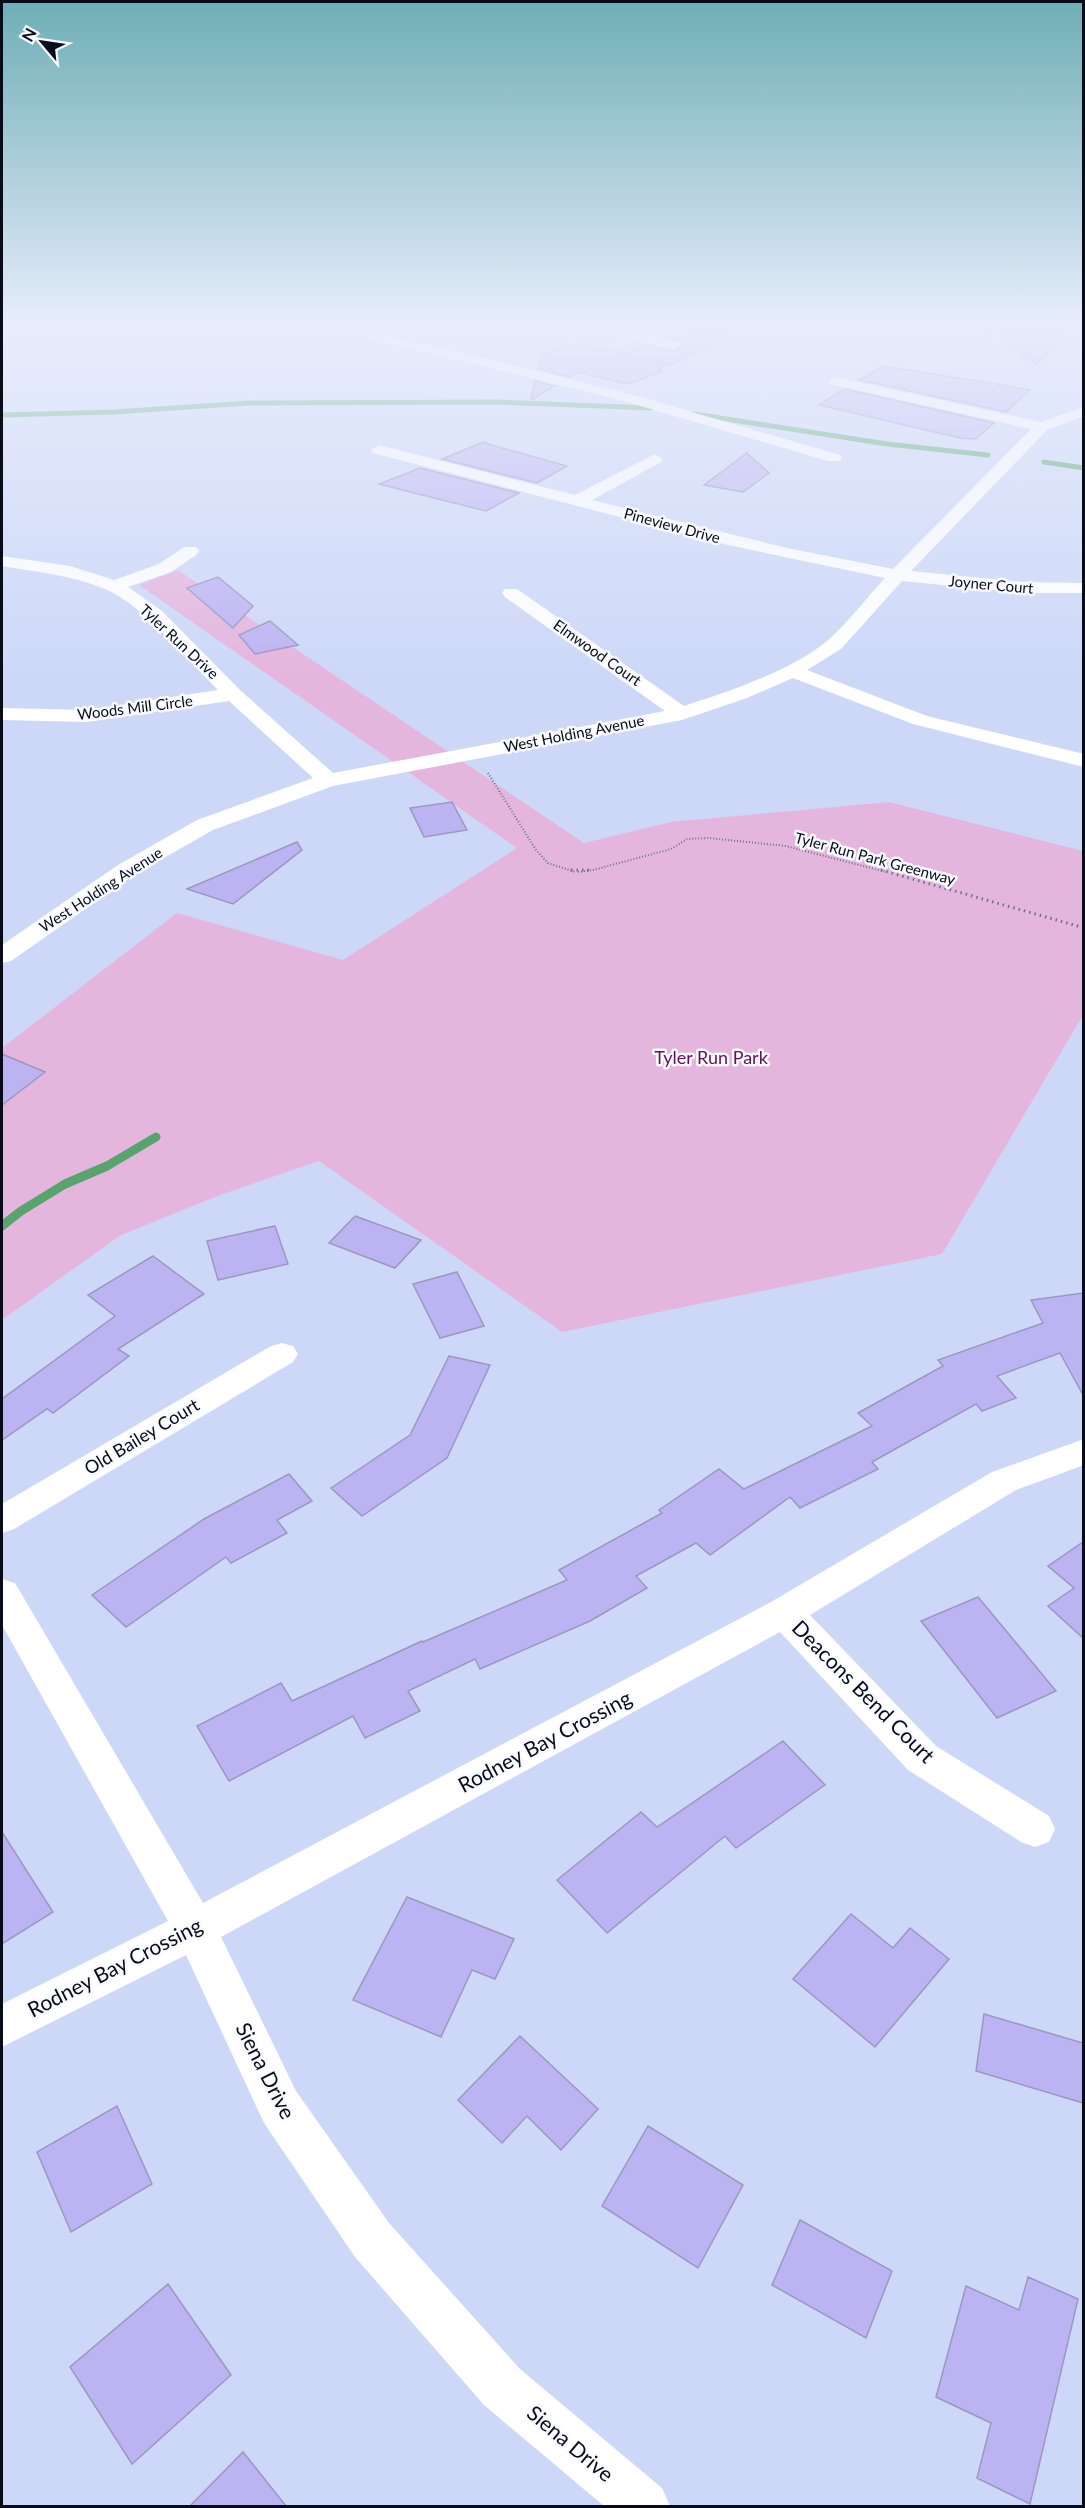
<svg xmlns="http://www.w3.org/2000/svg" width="1085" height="2508" viewBox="0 0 1085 2508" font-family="Lato,sans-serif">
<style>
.green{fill:#e4b5dd}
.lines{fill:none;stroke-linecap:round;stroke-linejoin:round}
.stream-far1{stroke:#57a46c;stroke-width:5}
.stream{stroke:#57a46c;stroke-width:9}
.building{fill:#bcb3f3;stroke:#9c97be;stroke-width:1.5}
.path-far1{stroke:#6b7289;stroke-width:2;stroke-dasharray:1 2;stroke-linecap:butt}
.path{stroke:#6b7289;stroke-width:3;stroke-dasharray:1.5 4;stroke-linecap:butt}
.street{fill:#fff;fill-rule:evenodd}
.labels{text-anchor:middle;stroke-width:5;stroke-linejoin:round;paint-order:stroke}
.far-street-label{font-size:15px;fill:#080c19;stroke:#f8fafe}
.park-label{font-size:18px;fill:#62105d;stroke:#f8fafe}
.street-label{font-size:18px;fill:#080c19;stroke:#f8fafe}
.near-street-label{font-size:21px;fill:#080c19;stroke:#f8fafe}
</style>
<rect width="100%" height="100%" fill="#cdd8f8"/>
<polygon class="green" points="178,570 584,843 671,822 889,802 1083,851 1083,1015 942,1254 562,1332 319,1161 220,1195 121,1235 2,1320 2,1048 177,913 343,960 517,848 139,585"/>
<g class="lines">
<g class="stream-far1">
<polyline points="694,414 887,444 988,455"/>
<polyline points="2,415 114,412 248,403 498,402 651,408"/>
<polyline points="1044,462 1084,468"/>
</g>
<polyline class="stream" points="2,1226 21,1211 65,1184 107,1166 156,1137"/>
</g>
<g class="building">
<polygon points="704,324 738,324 742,334 659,369 662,372 627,384 578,372 570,377 538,369 541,355 572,344 628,353 648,346 674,351 681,347 682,344 678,340 668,338"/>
<polygon points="981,324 1083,324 1083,326 1036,364"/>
<polygon points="884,366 1002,385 1030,390 1006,412 859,380"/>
<polygon points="535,381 554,386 530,401"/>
<polygon points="844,389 994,423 976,439 960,438 819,405"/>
<polygon points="483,442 491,445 567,466 537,483 442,459"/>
<polygon points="747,453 769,473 743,492 704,485"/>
<polygon points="420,468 519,493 486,511 379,484"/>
<polygon points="218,577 253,606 233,628 187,588"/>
<polygon points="270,621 298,645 255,654 239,635"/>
<polygon points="452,802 467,830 424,837 410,808"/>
<polygon points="297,842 302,850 233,904 187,889"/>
<polygon points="2,1054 45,1072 2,1105"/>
<polygon points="355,1216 421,1240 395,1268 329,1243"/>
<polygon points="275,1226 288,1264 218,1280 207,1241"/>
<polygon points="153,1256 204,1294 118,1349 129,1356 53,1413 47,1409 2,1440 2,1399 115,1316 88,1295"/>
<polygon points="457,1272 484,1326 440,1338 413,1284"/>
<polygon points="1083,1293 1083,1395 1060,1353 997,1376 1016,1398 982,1411 976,1404 872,1462 878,1469 800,1508 790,1497 710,1555 696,1543 636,1576 647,1588 590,1621 480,1669 475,1659 408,1691 420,1711 365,1738 353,1716 229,1781 197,1726 281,1683 292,1701 422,1641 423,1642 567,1580 559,1570 662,1513 659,1510 719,1469 744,1489 872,1426 858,1413 943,1366 938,1360 1043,1323 1031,1300"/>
<polygon points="449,1356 490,1365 447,1458 362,1516 331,1488 410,1435"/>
<polygon points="289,1474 312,1501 277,1520 287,1533 231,1563 226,1557 126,1627 92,1595 204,1519"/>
<polygon points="1083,1542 1083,1638 1048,1606 1074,1588 1048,1566"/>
<polygon points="978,1597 1056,1691 997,1718 921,1621"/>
<polygon points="783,1741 825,1785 736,1848 725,1836 607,1933 557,1880 641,1812 657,1827"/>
<polygon points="2,1832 53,1912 2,1944"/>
<polygon points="407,1897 514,1939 495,1979 472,1970 441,2037 353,2000"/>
<polygon points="851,1914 893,1948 910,1928 949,1959 875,2047 793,1979"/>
<polygon points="984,2014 1083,2043 1083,2103 976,2071"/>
<polygon points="520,2036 598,2109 561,2150 527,2116 502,2143 458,2100"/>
<polygon points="117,2106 152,2184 71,2232 37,2152"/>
<polygon points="648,2126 743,2185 698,2268 602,2206"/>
<polygon points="800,2220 892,2271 866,2338 772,2285"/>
<polygon points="1028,2277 1078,2299 1030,2504 977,2478 991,2423 936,2397 966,2286 1019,2310"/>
<polygon points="168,2284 231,2375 132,2464 70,2367"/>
<polygon points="243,2452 286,2506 190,2506"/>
</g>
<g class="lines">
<g class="path-far1">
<polyline points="488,773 536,850 548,863 575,872"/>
<polyline points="578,872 593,870 671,849 687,839 708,838 786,846 886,872"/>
</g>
<g class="path">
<polyline points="571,870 591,870"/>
<polyline points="881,870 1081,927"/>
</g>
<g class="street">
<polygon points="319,324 341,324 627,393 840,455 842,458 840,461 828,461 617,399 321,327"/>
<polygon points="573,324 596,324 678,342 680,345 673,349 575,327"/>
<path d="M835,377l206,45 43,-15v9l-37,14 -136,141 113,11 60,1v10h-60l-122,-12 -61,68 -34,21 120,46 157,38v13l-171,-43 -120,-46 -46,20 -65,22 -349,66 -120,44 -79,45 -123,86 -9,2v-18l116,-80 79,-45 116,-42 -84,-77 -142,21 -85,-2v-12l85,2 131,-20c-29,-29 -76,-86 -113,-101 -34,-14 -68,-17 -103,-23v-10l68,10 44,14 45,-16 25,-17h12l3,4 -3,4 -25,17 -43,15 34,24 78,79 93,83 332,-62 -160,-114 -3,-4 3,-4h12l167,117c43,-14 110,-36 144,-66 21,-18 38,-42 57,-62l-157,-33 -355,-92 -2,-3 8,-5 196,50 80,-41 8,5 -2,3 -69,38 195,48 106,21 138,-140 -201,-45 -2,-3z"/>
<polygon points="282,1343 293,1346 298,1354 293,1362 14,1529 2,1533 2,1504 271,1346"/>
<polygon points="1084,1439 1084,1465 1016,1490 810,1615 936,1746 1049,1816 1055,1829 1049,1842 1035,1847 1021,1842 908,1770 780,1632 221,1937 296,2091 389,2223 520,2369 662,2488 670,2506 604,2506 484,2405 355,2257 264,2123 186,1955 2,2047 2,2004 168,1921 2,1625 2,1579 15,1583 203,1903 771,1602 992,1472"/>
</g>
</g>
<linearGradient id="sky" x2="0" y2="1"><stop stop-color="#6eaeb6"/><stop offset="0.48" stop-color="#e8edfc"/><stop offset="1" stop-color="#e8edfc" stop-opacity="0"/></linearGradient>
<rect width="1085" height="675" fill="url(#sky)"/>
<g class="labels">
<g class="far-street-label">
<text transform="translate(672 526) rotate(15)" y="5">Pineview Drive</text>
<text transform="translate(991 585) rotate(5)" y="5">Joyner Court</text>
<text transform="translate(179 642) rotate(43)" y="5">Tyler Run Drive</text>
<text transform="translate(597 653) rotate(35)" y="5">Elmwood Court</text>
<text transform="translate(135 708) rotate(-7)" y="5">Woods Mill Circle</text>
<text transform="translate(574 734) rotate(-11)" y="5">West Holding Avenue</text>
<text transform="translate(875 859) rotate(15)" y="5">Tyler Run Park Greenway</text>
<text transform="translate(101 890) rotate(-33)" y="5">West Holding Avenue</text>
</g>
<g class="park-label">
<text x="711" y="1064">Tyler Run Park</text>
</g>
<g class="street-label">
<text transform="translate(142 1437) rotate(-31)" y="6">Old Bailey Court</text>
</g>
<g class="near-street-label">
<text transform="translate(863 1692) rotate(45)" y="7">Deacons Bend Court</text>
<text transform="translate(545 1742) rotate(-28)" y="7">Rodney Bay Crossing</text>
<text transform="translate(115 1968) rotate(-27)" y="7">Rodney Bay Crossing</text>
<text transform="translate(265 2071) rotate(63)" y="7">Siena Drive</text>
<text transform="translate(570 2444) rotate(40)" y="7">Siena Drive</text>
</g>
</g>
<rect width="1085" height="2508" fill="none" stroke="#080c19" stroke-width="6"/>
<g transform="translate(42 42) rotate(299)" stroke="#f8fafe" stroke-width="4.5" paint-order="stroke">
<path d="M0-4.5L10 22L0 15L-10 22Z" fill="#080c19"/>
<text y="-9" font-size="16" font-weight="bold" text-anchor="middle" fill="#080c19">N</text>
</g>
</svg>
